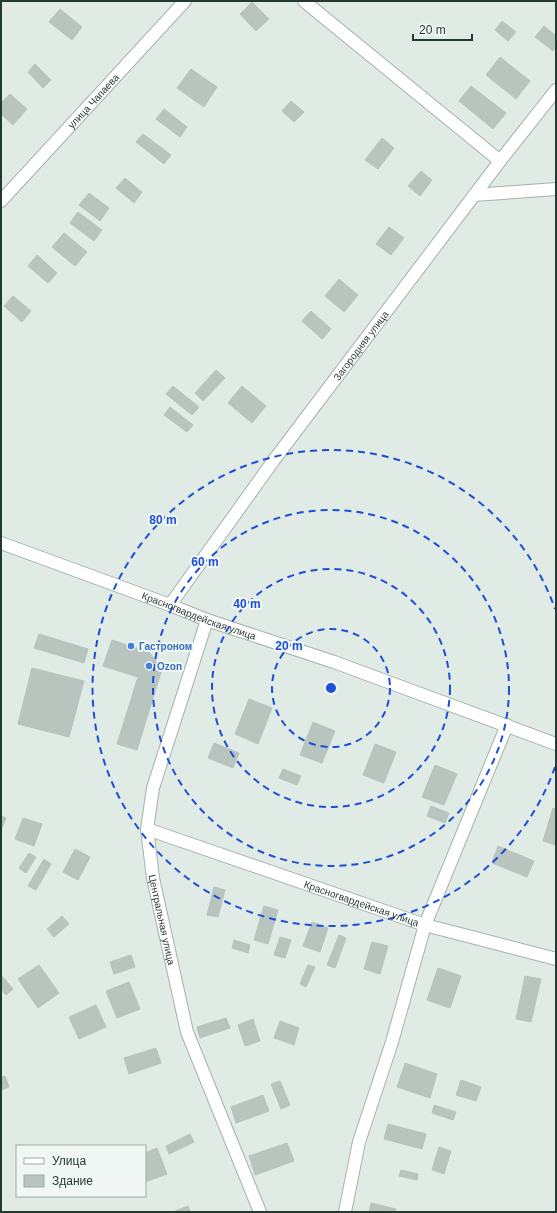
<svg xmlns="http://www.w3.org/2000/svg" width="557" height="1213" viewBox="0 0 557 1213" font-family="Helvetica,sans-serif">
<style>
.building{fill:#b7c5be;stroke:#b4c4bc}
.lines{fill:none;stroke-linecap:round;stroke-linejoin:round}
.minor-casing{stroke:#a4b2ac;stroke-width:14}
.minor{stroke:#fff;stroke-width:12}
.ring{fill:none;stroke:#1d4ed8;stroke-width:2;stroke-dasharray:7 5}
.shop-dot{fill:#3f7fe0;stroke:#f1f7f4;stroke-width:1.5}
.labels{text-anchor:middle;stroke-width:4;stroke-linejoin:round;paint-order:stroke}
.street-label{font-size:10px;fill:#233a32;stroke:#f1f7f4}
.shop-label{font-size:10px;font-weight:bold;fill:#366cbe;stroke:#f1f7f4;text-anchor:start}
.centre{fill:#1d4ed8;stroke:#f1f7f4;stroke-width:2}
.ring-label{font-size:12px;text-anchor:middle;font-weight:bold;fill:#1d4ed8;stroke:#f1f7f4;stroke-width:4;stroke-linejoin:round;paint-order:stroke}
</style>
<rect width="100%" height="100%" fill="#e1ebe6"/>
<g class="building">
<polygon points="252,2 269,19 256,31 240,14"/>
<polygon points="60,9 82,27 72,40 49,22"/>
<polygon points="502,21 516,32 508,41 495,30"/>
<polygon points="544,26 556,36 556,46 553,51 535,37"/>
<polygon points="500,57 530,81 516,99 486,75"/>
<polygon points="35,64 51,80 43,88 28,72"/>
<polygon points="191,69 217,87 204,107 177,88"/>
<polygon points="471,86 506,113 493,129 459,101"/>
<polygon points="10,94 27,109 13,125 1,114 1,103"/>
<polygon points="291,101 304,112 294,122 282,111"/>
<polygon points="164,109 187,127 180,137 156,119"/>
<polygon points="143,134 171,155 164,164 136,142"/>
<polygon points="382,138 394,148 378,169 365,160"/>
<polygon points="421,171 432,180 420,196 408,186"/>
<polygon points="125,178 142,192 134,203 116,188"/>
<polygon points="89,193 109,208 100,221 79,205"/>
<polygon points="78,212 102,230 94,241 70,223"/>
<polygon points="389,227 404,238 391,255 376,244"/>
<polygon points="64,233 87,252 75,266 52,247"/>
<polygon points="37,255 57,273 48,283 28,266"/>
<polygon points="339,279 358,295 344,312 325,296"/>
<polygon points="13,296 31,311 22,322 4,306"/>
<polygon points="311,311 331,329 322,339 302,321"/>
<polygon points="216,370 225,378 203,401 195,393"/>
<polygon points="173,386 199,407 192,415 166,394"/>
<polygon points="242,386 266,406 252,423 228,403"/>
<polygon points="170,407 193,425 187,432 164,415"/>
<polygon points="39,634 88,649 84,663 34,648"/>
<polygon points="112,640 149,652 162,669 137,750 117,744 138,677 103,666"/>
<polygon points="32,668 84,681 69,737 18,724"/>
<polygon points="249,699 272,708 258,744 235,734"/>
<polygon points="313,722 335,731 322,763 300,755"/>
<polygon points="214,743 239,753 233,768 208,758"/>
<polygon points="375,744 396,752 384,783 363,775"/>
<polygon points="435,765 457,774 444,805 422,797"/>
<polygon points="283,769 301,776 297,785 279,778"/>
<polygon points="431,806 449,813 445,823 427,816"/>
<polygon points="553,808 556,809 556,845 543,841"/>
<polygon points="1,816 6,818 1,830"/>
<polygon points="23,818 42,824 34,846 15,839"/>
<polygon points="498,846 534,861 527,877 492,863"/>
<polygon points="75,849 90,857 78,880 63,872"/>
<polygon points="29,853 36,857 26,873 19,868"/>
<polygon points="44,859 51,864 36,890 28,886"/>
<polygon points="214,887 225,890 218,917 207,915"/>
<polygon points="264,906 278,910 268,944 254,940"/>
<polygon points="62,916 69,924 54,937 47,929"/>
<polygon points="312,922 328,928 320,952 303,946"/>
<polygon points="339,935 346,938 335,968 327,965"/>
<polygon points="280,937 291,940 285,958 274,955"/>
<polygon points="234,940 250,945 248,953 232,948"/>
<polygon points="372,942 388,946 380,974 364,969"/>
<polygon points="131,955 135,967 114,974 110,962"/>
<polygon points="39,965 59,993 38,1008 18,979"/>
<polygon points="308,965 315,967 306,987 300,984"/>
<polygon points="438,968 461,976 450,1008 427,1000"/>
<polygon points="2,976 13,989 6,995 1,989"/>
<polygon points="525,976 541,979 531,1022 516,1019"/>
<polygon points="129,982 140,1009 117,1018 106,991"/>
<polygon points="96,1005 106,1027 79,1039 69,1017"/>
<polygon points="226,1018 230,1028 200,1038 197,1027"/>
<polygon points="253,1019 260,1041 245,1046 238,1025"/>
<polygon points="280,1021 299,1028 294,1045 274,1038"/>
<polygon points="156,1048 161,1063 129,1074 124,1058"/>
<polygon points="405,1063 437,1074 430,1098 397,1087"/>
<polygon points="5,1076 9,1087 1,1090 1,1077"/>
<polygon points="461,1080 481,1087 476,1101 456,1095"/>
<polygon points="280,1081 290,1105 281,1109 271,1084"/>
<polygon points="263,1095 269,1111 236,1123 231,1107"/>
<polygon points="434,1105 456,1112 453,1120 432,1113"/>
<polygon points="388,1124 426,1134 422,1149 384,1139"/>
<polygon points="190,1134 194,1142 169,1154 166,1146"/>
<polygon points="287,1143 294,1161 255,1175 249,1156"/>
<polygon points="439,1147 451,1151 444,1174 432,1170"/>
<polygon points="157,1148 167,1174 145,1182 145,1153"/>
<polygon points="401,1170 418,1174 417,1180 399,1176"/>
<polygon points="371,1203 396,1209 395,1212 369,1212"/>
<polygon points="188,1206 190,1212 173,1212"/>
</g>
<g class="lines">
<defs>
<g id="minor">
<polyline points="304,1 500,161"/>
<polyline points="474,195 556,189"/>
<path id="s1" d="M1,201l184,-200"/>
<path id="s2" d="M1,543l169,62 37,15 127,42 222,82"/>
<path id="s3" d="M170,605l104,-145 226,-299 56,-71"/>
<path id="s4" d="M207,620l-54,168 -6,41 6,49 34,154 73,180"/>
<path id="s5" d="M147,829l278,96 131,34"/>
<polyline points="345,1212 359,1142 392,1042 425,925 507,725"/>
</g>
</defs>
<use href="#minor" class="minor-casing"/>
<use href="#minor" class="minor"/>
</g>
<g class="ring">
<circle cx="331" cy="688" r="59"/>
<circle cx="331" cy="688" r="119"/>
<circle cx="331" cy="688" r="178"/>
<path d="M555 767A238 238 0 1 1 555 609"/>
</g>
<g class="shop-dot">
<circle cx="131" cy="646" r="4"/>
<circle cx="149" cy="666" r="4"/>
</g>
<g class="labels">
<g class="street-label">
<text dy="4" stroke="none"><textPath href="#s1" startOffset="136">улица Чапаева</textPath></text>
<text dy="4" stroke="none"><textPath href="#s3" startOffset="322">Загородняя улица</textPath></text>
<text dy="4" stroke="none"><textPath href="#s2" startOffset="211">Красногвардейская улица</textPath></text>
<text dy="4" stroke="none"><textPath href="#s5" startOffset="227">Красногвардейская улица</textPath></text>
<text dy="4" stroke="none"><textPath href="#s4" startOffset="310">Центральная улица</textPath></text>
</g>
<g class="shop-label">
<text x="139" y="650">Гастроном</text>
<text x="157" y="670">Ozon</text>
</g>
</g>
<circle cx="331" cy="688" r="6" class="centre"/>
<g class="ring-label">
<text x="163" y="524">80 m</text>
<text x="205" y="566">60 m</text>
<text x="247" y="608">40 m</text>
<text x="289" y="650">20 m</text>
</g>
<rect width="557" height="1213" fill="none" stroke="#233a32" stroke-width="4"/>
<rect x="16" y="1145" width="130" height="52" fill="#f1f7f4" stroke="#9faba6"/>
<rect x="24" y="1158" width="20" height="6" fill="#ffffff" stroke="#9faba6"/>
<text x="52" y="1165" font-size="12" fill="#233a32">Улица</text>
<rect x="24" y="1175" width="20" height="12" fill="#b7c5be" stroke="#9faba6"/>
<text x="52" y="1185" font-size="12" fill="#233a32">Здание</text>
<path d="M413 34v6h59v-6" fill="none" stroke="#233a32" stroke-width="2"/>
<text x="419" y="34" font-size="12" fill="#233a32" stroke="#f1f7f4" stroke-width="3" paint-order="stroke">20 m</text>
</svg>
